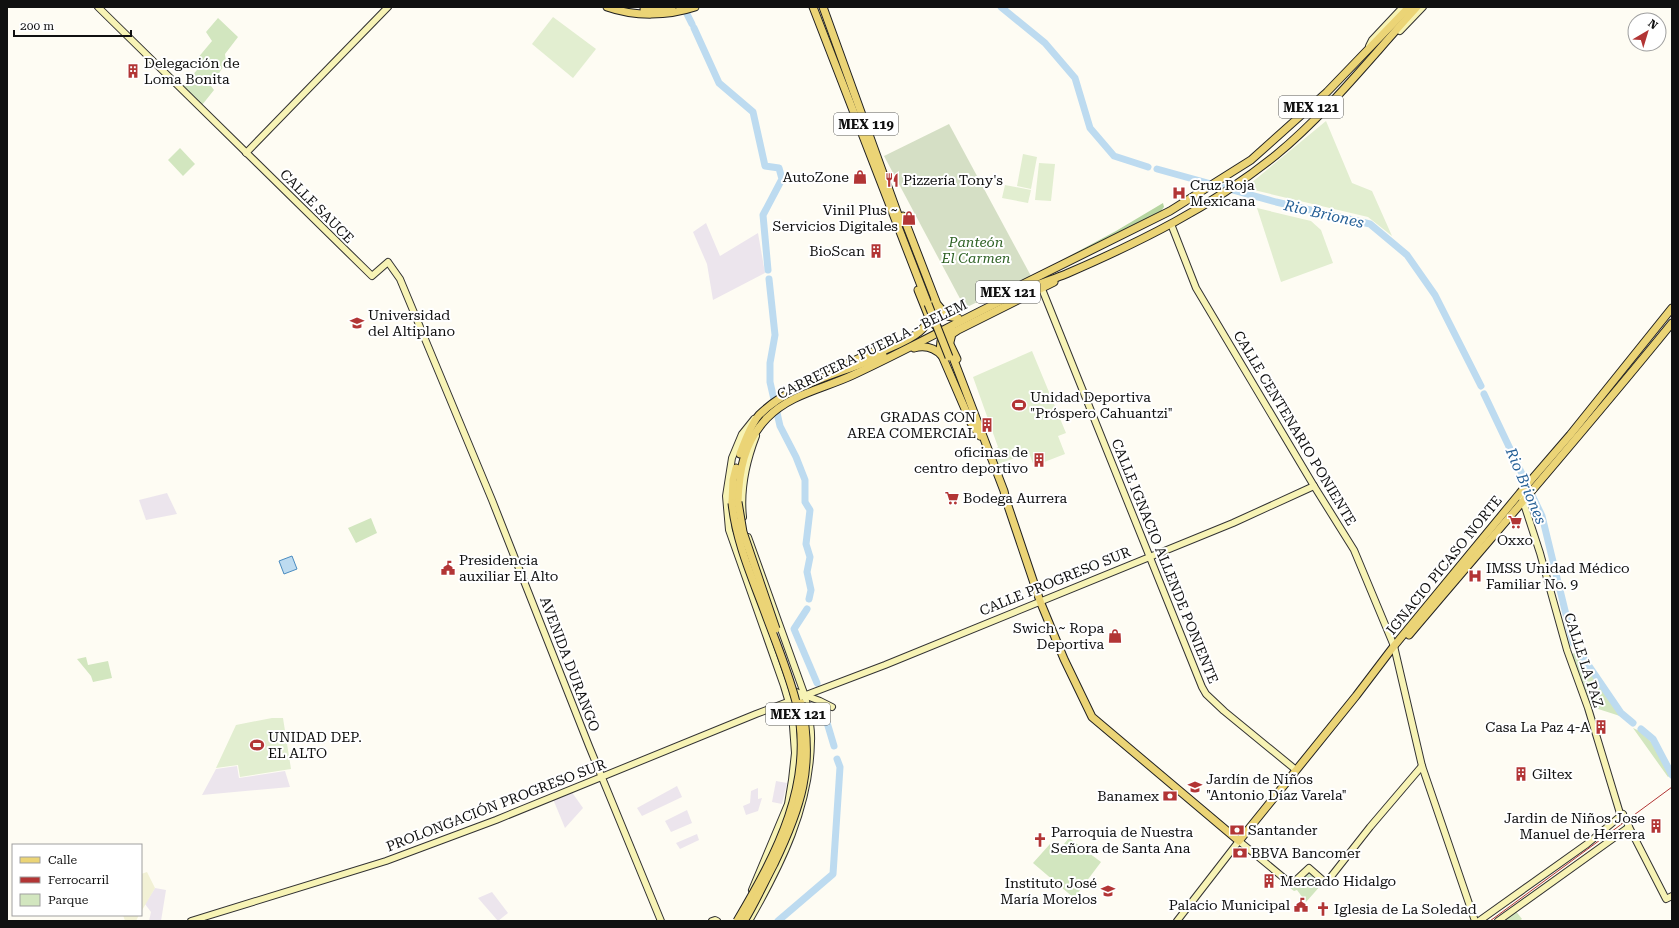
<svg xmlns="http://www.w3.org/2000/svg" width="1679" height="928" viewBox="0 0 1679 928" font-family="'Roboto Serif',serif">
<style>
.industrial{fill:#ece5ed}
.farmland{fill:#f2f1d5}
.green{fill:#d2e6bf}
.forest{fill:#b6d5a0}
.cemetery{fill:#d5dfc5}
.pitch{fill:#e2eed0}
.water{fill:#bddbf0;stroke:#4b8cc0}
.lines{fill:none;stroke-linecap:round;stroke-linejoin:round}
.river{stroke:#bddbf0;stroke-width:7}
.secondary-tunnel{stroke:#dad9d1;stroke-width:6;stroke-dasharray:6 3;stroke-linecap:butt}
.secondary-casing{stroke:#323232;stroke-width:8}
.primary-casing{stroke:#212121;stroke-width:9}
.secondary{stroke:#f7f3b5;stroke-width:6}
.primary{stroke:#ebd476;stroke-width:7}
.rail{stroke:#b23535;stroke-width:1}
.primary-bridge-casing{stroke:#212121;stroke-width:9;stroke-linecap:butt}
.primary-bridge{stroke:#ebd476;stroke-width:7}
.labels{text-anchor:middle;stroke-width:4;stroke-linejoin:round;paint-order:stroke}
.shield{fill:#fff;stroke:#585858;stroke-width:1}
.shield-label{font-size:13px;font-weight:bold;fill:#101010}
.poi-label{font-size:14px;fill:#101010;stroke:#fff;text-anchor:start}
.street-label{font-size:14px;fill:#101010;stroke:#fff}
.park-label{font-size:14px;font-style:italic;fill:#2f6225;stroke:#fff}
.water-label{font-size:15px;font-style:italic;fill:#245f96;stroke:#fff}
</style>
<rect width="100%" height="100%" fill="#fefcf3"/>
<g class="industrial">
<polygon points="706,223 720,256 758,233 765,273 713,300 707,264 693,232"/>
<polygon points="167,493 177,514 146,520 139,500"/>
<polygon points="237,766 239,778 285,771 290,787 202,795 216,769"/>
<polygon points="776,781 787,783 782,804 772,802"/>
<polygon points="677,786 682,797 642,816 637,808"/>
<polygon points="758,788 758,799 762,798 758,811 746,815 743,806 750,803 751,791"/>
<polygon points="571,791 583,808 565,828 553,799"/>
<polygon points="687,810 692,823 671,832 665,821"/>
<polygon points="697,834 699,840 680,849 676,843"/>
<polygon points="155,888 166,890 161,921 149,921 151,912 145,904"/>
<polygon points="492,892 508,913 498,921 478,898"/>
</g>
<g class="farmland">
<polygon points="147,872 155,888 141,912 141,874"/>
<polygon points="123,915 139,915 136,921 125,921"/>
</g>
<g class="green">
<polygon points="218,18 238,37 225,54 226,62 211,86 214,90 202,105 183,86 197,70 197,59 212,41 206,32"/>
<polygon points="180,148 195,164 183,176 168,160"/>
<polygon points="371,518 377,533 356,543 348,528"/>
<polygon points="1579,651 1621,713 1623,717 1589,706 1572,654"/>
<polygon points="86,657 88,665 108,661 112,678 93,682 91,676 77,659"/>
<path d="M1633,728c19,7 28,30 38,47l-3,2z"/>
<polygon points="1069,838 1101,862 1074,898 1033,863 1050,844 1058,851"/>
<polygon points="1309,869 1322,884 1306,902 1297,890 1294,891 1289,887"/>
<polygon points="1515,910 1522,919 1519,921 1501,921"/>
</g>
<polygon class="forest" points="1163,203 1164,207 1161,211 1060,261 1116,231"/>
<polygon class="cemetery" points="949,124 1031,276 965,308 884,156"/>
<g class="pitch">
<polygon points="553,17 596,49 573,78 532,44"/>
<polygon points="1326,121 1352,183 1372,191 1392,236 1368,217 1245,188"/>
<polygon points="1023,154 1037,157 1031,189 1017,186"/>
<polygon points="1039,163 1055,164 1051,201 1035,200"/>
<polygon points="1005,185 1031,190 1028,203 1002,198"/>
<polygon points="1257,208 1311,221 1321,230 1333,263 1281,282"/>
<polygon points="1032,351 1066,433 1058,436 1065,454 1034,466 1029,453 998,464 993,450 998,447 973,377"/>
<polygon points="272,718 283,718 291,769 240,777 238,765 216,768 236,725"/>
</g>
<polygon class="water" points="292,556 297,569 284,574 279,561"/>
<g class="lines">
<g class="river">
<polyline points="686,7 686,12 692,24"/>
<polyline points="1001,7 1045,43 1075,78 1090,128 1114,156 1148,167"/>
<polyline points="694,28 719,83 753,112 765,166 779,168 782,179 763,215 768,270"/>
<polyline points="1157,169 1276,202 1370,224 1407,255 1435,295 1481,386"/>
<polyline points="769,279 775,335 770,363 770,382 780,426 796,457 805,480 805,502 810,510 806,544 810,557 807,572 811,590 809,599"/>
<polyline points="1484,394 1542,516 1558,582"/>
<polyline points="1560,590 1573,643"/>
<polyline points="807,609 794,629 817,683"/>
<polyline points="1578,650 1621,713 1633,723"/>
<polyline points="823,709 834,746"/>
<polyline points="1641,729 1653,739 1672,775"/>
<polyline points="778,921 833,874 840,767 837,759"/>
</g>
<polyline class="secondary-tunnel" points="1625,818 1628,825"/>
<defs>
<g id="secondary">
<polyline points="98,7 372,276 388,262 400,279 492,500 589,746 661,921"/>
<polyline points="1400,31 1423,7"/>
<polyline points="1369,46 1372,40 1403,7"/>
<polyline points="246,153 388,7"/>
<polyline points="1171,224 1196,288 1314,486 1354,550 1394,646 1422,766 1475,921"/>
<polyline points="1040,284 1202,687 1206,694 1224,711 1296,770"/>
<polyline points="1522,498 1540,553 1567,650 1588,708 1622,820"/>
<path d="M743,517c-3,-28 3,-55 13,-81"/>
<path d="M748,537l57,159c3,15 7,30 6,45 -1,66 -30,124 -62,180"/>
<polyline points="791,690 820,701 832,707"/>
<polyline points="1628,825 1666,899 1672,896"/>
<polyline points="752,890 788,804 792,780 795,753 792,713 784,686 729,530 726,496 732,458 742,434 754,419"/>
<polyline points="191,921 386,861 496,820 756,714 885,665 1233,523 1314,486"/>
<polyline points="712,921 715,920 717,921"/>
<polyline points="1177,921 1239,841 1290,883 1294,882 1309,868 1326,883 1370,827 1422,766"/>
<polyline points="1479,921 1587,844 1623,814"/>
<polyline points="1498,921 1629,827"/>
</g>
<g id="primary">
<path d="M607,7c28,10 61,9 88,0"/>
<polyline points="813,7 928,304"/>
<polyline points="823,7 901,223"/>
<polyline points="644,9 672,7"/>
<polyline points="903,216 937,304 947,316 958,318"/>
<polyline points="1013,289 1170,211 1251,160 1327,92 1409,7"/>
<polyline points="918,290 930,320 938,328"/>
<polyline points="952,330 941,341 940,351 971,423 980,436"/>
<polyline points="947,338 957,359"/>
<polyline points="950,342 952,334 958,330 1054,282"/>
<path d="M914,348c11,-3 20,-1 28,8"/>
<path d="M876,354c28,-13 55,-18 59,-54"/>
<polyline points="952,355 1004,491 1006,500 1040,601 1064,659 1092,717 1239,841 1356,696 1394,646 1520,493 1570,435 1672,308"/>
<polyline points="834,370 879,349"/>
<path d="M740,454c4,-11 11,-30 19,-39 33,-33 83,-41 124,-60"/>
<path d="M738,502c1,-31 6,-60 29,-84 23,-24 56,-29 86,-43 54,-25 106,-54 160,-80 17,-8 35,-14 53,-21 74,-32 147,-68 210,-119 52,-43 95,-98 141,-148"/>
<polyline points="732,503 733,480 736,468"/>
<path d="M1409,635c88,-104 177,-206 263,-312"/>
</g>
</defs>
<use href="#secondary" class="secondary-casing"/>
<use href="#primary" class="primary-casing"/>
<use href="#secondary" class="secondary"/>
<use href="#primary" class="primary"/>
<polyline class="rail" points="1490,921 1672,787"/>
<defs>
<g id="primary-bridge">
<polyline points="928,304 949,357"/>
<polyline points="738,502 743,532 776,629"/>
<path d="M732,503c4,38 19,72 32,107 11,30 24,61 32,92 20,79 -20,153 -59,219"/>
<path d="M744,921c11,-18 20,-38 30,-57 27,-56 41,-98 27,-161"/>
</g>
</defs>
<use href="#primary-bridge" class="primary-bridge-casing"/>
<use href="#primary-bridge" class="primary-bridge"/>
</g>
<defs>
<symbol id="building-bare" viewBox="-9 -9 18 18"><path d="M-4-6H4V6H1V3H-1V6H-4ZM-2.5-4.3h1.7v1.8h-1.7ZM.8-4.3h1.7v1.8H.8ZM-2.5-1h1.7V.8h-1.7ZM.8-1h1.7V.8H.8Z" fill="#b23535" stroke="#fff" stroke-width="2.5" paint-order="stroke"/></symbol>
<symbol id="shop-bare" viewBox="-9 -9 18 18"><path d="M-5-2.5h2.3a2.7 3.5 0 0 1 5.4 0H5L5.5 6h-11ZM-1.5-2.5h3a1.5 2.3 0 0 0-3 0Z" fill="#b23535" stroke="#fff" stroke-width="2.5" paint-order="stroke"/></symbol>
<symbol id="restaurant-bare" viewBox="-9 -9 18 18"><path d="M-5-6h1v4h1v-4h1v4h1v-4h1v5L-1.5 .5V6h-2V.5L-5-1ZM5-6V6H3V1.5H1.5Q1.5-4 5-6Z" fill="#b23535" stroke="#fff" stroke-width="2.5" paint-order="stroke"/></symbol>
<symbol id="hospital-bare" viewBox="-9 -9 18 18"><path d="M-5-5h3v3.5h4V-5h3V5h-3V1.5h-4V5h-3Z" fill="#b23535" stroke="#fff" stroke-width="2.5" paint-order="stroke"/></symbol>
<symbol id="university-bare" viewBox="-9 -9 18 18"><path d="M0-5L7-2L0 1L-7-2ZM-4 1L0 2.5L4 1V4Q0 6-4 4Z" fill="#b23535" stroke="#fff" stroke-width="2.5" paint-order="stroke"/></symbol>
<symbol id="stadium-bare" viewBox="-9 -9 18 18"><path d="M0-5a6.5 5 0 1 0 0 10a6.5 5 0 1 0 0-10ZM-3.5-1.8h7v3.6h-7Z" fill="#b23535" stroke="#fff" stroke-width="2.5" paint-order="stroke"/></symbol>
<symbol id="supermarket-bare" viewBox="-9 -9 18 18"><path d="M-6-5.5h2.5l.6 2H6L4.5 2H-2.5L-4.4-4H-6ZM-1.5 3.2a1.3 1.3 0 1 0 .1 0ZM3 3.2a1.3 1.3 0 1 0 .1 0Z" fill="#b23535" stroke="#fff" stroke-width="2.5" paint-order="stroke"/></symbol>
<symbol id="civic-bare" viewBox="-9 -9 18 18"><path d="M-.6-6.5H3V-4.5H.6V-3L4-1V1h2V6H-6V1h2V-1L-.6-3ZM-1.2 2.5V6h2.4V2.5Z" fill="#b23535" stroke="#fff" stroke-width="2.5" paint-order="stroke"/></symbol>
<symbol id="school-bare" viewBox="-9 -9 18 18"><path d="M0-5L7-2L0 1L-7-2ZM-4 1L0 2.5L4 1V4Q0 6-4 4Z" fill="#b23535" stroke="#fff" stroke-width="2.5" paint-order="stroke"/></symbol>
<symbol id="bank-bare" viewBox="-9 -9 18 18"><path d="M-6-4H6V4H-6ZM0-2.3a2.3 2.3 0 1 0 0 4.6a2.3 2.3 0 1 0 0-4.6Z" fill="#b23535" stroke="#fff" stroke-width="2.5" paint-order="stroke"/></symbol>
<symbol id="church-bare" viewBox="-9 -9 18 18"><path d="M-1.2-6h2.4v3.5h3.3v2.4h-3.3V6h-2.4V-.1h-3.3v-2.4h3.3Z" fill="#b23535" stroke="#fff" stroke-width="2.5" paint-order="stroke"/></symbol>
</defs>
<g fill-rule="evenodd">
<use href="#building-bare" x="123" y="61" width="20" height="20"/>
<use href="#shop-bare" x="850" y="167" width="20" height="20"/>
<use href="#restaurant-bare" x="882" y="170" width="20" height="20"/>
<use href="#hospital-bare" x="1169" y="183" width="20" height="20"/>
<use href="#shop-bare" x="899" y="208" width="20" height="20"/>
<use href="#building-bare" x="866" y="241" width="20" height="20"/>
<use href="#university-bare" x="347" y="313" width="20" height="20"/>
<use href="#stadium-bare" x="1009" y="395" width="20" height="20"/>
<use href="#building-bare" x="977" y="415" width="20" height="20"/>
<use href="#building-bare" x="1029" y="450" width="20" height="20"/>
<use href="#supermarket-bare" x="942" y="488" width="20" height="20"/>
<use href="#supermarket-bare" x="1505" y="512" width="20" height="20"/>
<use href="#civic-bare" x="438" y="558" width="20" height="20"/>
<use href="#hospital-bare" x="1465" y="566" width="20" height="20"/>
<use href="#shop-bare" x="1105" y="626" width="20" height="20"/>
<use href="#building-bare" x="1591" y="717" width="20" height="20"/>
<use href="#stadium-bare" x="247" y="735" width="20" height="20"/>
<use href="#building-bare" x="1511" y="764" width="20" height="20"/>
<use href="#school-bare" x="1185" y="777" width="20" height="20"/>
<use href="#bank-bare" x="1160" y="786" width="20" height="20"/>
<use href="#building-bare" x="1646" y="816" width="20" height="20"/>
<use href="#bank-bare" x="1227" y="820" width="20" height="20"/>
<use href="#church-bare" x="1030" y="830" width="20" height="20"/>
<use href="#bank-bare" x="1230" y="843" width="20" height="20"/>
<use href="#building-bare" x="1259" y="871" width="20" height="20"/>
<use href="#school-bare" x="1098" y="881" width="20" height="20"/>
<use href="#civic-bare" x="1291" y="895" width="20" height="20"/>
<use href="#church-bare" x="1313" y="899" width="20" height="20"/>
</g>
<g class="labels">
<g class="shield">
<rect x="1279" y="96" width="64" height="22" rx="3"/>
<rect x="834" y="113" width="64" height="22" rx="3"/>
<rect x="976" y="281" width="64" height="22" rx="3"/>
<rect x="766" y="703" width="64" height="22" rx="3"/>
</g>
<g class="shield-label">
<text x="1311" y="112">MEX 121</text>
<text x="866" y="129">MEX 119</text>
<text x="1008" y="297">MEX 121</text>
<text x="798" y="719">MEX 121</text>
</g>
<g class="poi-label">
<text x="144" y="68">Delegación de<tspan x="144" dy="16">Loma Bonita</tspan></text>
<text x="849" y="182" text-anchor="end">AutoZone</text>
<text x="903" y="185">Pizzería Tony's</text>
<text x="1190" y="190">Cruz Roja<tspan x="1190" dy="16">Mexicana</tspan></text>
<text x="898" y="215" text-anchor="end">Vinil Plus ~<tspan x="898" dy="16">Servicios Digitales</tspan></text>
<text x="865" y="256" text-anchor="end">BioScan</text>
<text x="368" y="320">Universidad<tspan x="368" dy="16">del Altiplano</tspan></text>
<text x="1030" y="402">Unidad Deportiva<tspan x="1030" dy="16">"Próspero Cahuantzi"</tspan></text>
<text x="976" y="422" text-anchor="end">GRADAS CON<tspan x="976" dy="16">AREA COMERCIAL</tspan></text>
<text x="1028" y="457" text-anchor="end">oficinas de<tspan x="1028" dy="16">centro deportivo</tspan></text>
<text x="963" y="503">Bodega Aurrera</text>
<text x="1515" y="545" text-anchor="middle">Oxxo</text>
<text x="459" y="565">Presidencia<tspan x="459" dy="16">auxiliar El Alto</tspan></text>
<text x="1486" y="573">IMSS Unidad Médico<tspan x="1486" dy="16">Familiar No. 9</tspan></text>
<text x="1104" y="633" text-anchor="end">Swich ~ Ropa<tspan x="1104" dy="16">Deportiva</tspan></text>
<text x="1590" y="732" text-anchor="end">Casa La Paz 4-A</text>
<text x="268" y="742">UNIDAD DEP.<tspan x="268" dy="16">EL ALTO</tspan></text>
<text x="1532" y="779">Giltex</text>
<text x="1206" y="784">Jardín de Niños<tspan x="1206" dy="16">"Antonio Díaz Varela"</tspan></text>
<text x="1159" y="801" text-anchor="end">Banamex</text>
<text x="1645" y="823" text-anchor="end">Jardin de Niños Jose<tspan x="1645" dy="16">Manuel de Herrera</tspan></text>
<text x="1248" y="835">Santander</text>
<text x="1051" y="837">Parroquia de Nuestra<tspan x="1051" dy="16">Señora de Santa Ana</tspan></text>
<text x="1251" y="858">BBVA Bancomer</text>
<text x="1280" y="886">Mercado Hidalgo</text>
<text x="1097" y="888" text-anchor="end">Instituto José<tspan x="1097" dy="16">María Morelos</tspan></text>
<text x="1290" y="910" text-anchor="end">Palacio Municipal</text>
<text x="1334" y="914">Iglesia de La Soledad</text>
</g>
<g class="street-label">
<text transform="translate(317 206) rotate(45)" y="5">CALLE SAUCE</text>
<text transform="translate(872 349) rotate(-26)" y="5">CARRETERA PUEBLA - BELEM</text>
<text transform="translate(1295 428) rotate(59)" y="5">CALLE CENTENARIO PONIENTE</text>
<text transform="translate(1165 561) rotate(68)" y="5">CALLE IGNACIO ALLENDE PONIENTE</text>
<text transform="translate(1444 565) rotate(-51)" y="5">IGNACIO PICASO NORTE</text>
<text transform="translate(1055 581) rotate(-22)" y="5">CALLE PROGRESO SUR</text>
<text transform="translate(1584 660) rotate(72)" y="5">CALLE LA PAZ</text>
<text transform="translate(570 664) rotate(69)" y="5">AVENIDA DURANGO</text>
<text transform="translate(496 805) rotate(-21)" y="5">PROLONGACIÓN PROGRESO SUR</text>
</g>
<g class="park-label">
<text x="976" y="247">Panteón<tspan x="976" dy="16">El Carmen</tspan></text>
</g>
<g class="water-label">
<text transform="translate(1324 214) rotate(13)" y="5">Rio Briones</text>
<text transform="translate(1526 486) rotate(67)" y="5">Rio Briones</text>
</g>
</g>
<rect width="1679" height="928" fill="none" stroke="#101010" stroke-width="16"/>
<rect x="12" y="844" width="130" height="72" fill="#ffffff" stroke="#9f9f9f"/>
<rect x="20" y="857" width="20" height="6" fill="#ebd476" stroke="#9f9f9f"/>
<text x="48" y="864" font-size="12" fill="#101010">Calle</text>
<rect x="20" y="877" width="20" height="6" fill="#b23535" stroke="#9f9f9f"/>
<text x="48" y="884" font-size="12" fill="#101010">Ferrocarril</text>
<rect x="20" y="894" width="20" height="12" fill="#d2e6bf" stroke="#9f9f9f"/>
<text x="48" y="904" font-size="12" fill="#101010">Parque</text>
<g transform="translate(1647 32) rotate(38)"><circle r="19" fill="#ffffff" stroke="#9f9f9f"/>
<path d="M0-3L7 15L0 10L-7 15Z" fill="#b23535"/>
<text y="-6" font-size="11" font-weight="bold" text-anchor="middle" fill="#101010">N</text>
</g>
<path d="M14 30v6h117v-6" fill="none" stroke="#101010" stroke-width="2"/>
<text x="20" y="30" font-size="12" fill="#101010" stroke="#ffffff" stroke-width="3" paint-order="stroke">200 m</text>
</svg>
